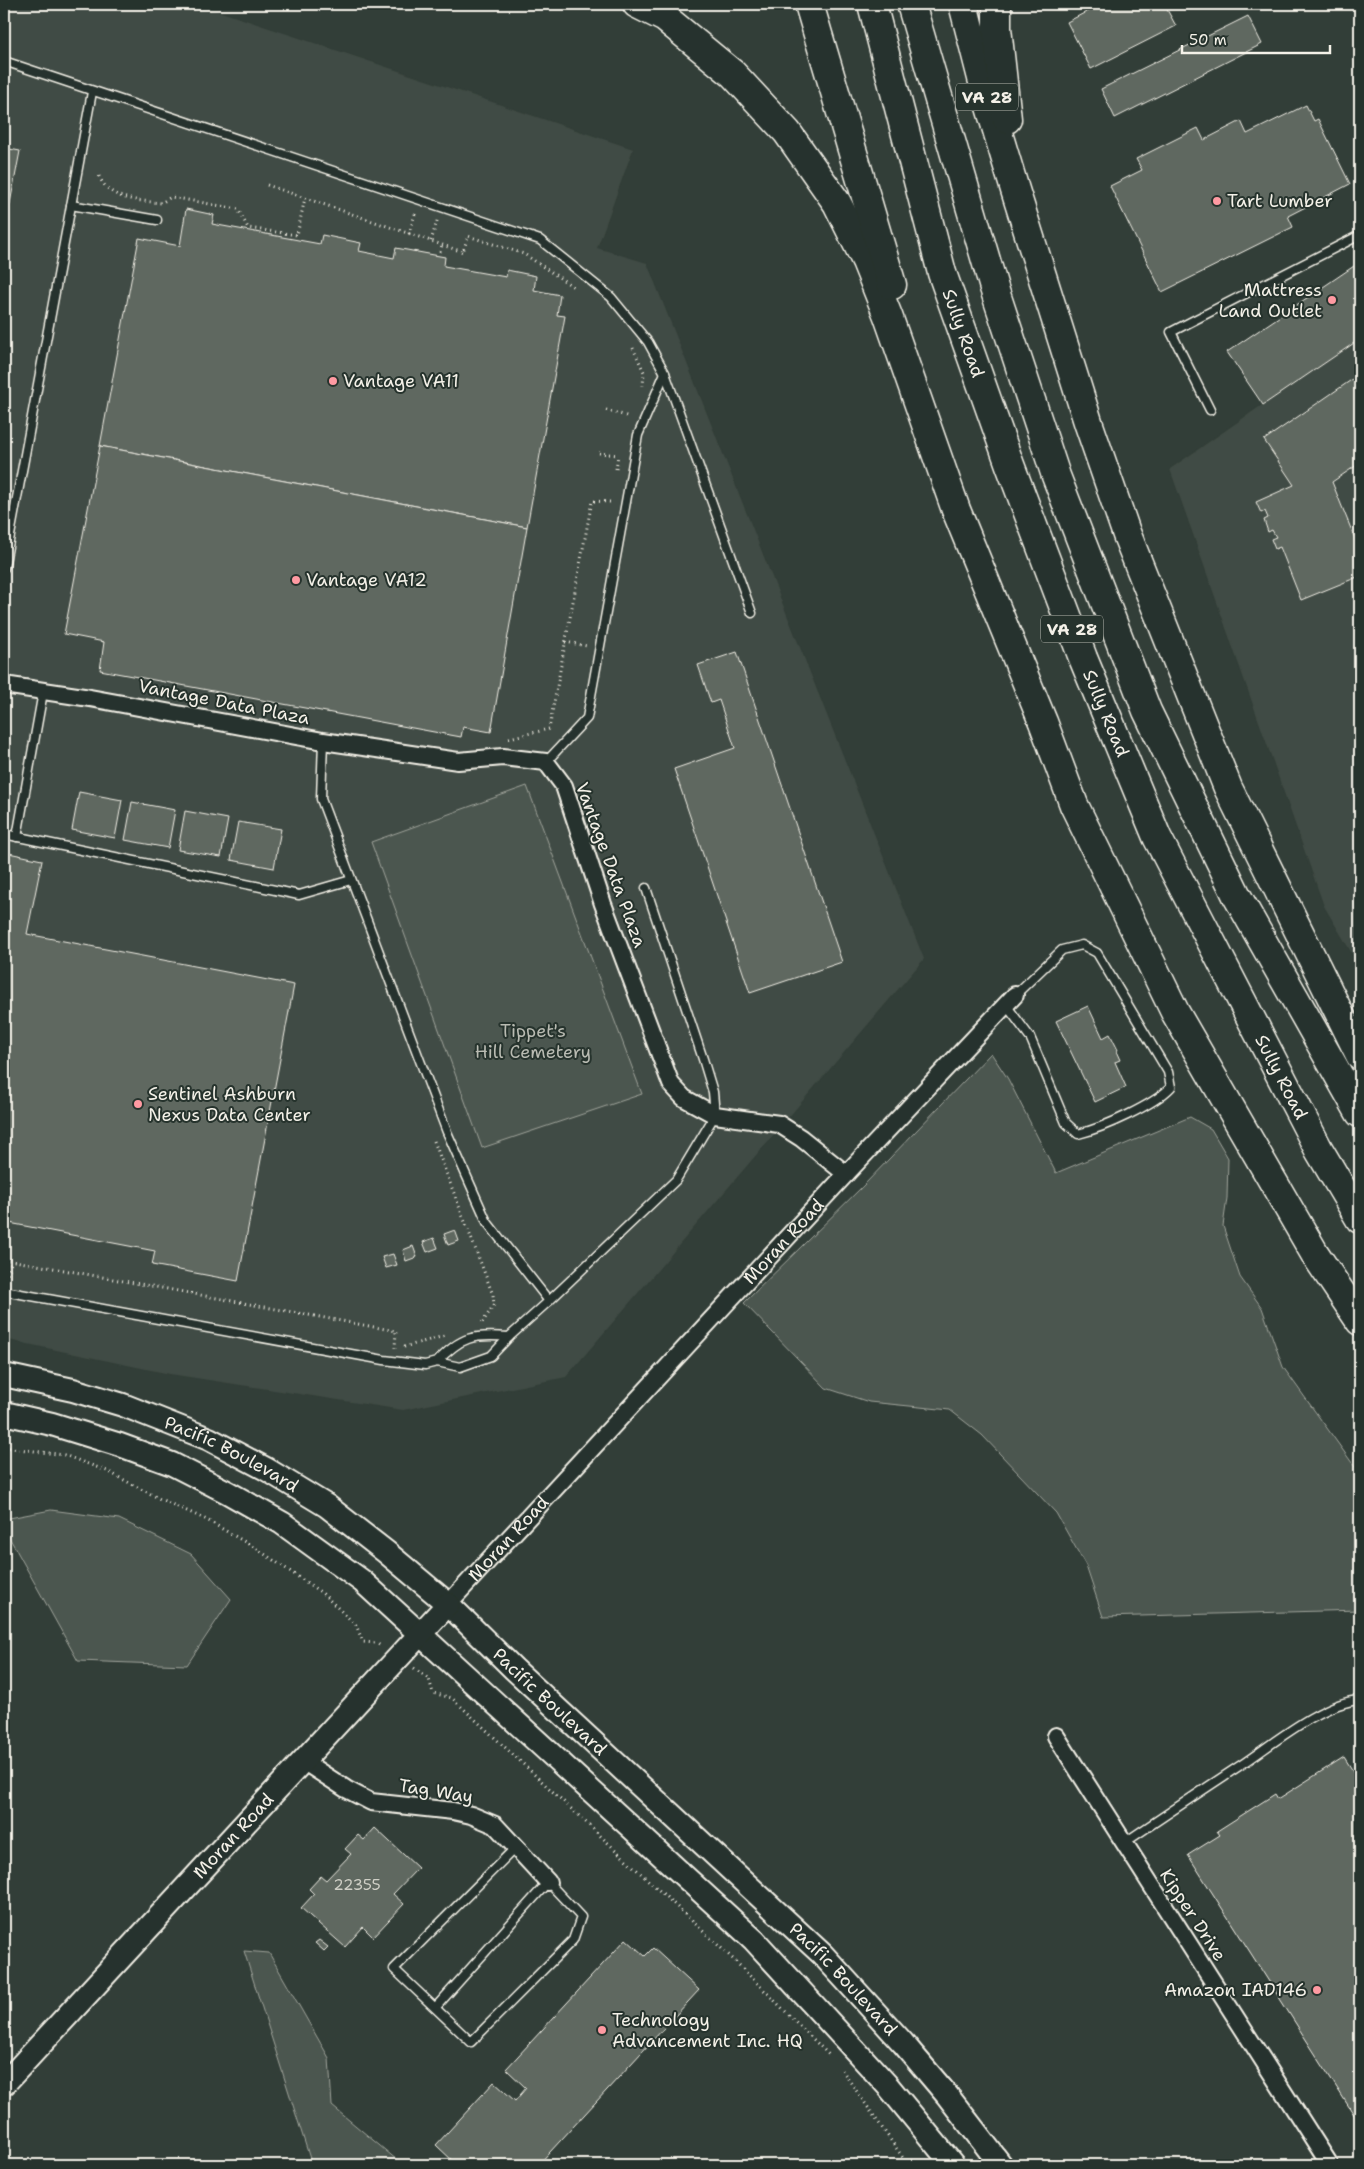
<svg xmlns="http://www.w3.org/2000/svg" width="1364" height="2169" viewBox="0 0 1364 2169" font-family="'Shantell Sans',sans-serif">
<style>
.built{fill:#404b44}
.green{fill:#4c564f;stroke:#a0a49c}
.building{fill:#5f6861;stroke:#f4f1e8}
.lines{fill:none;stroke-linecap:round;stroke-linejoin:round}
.lane-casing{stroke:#f4f1e8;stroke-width:11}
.street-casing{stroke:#f4f1e8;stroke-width:20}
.secondary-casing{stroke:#f4f1e8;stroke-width:26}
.highway-casing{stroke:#f4f1e8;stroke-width:31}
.path{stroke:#f4f1e8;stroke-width:3;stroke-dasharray:1 4;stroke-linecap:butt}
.lane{stroke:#26332d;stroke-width:8}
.street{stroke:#26332d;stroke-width:16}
.secondary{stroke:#26332d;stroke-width:22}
.highway{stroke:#26332d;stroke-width:28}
.poi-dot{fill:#ff9aa2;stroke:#26332d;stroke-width:2}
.labels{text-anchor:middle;stroke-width:4;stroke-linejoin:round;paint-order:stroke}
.number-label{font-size:15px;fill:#cfcfc6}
.shield{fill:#26332d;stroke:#b6b8b0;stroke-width:1}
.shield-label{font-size:16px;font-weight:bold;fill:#f4f1e8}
.poi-label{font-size:18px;fill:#f4f1e8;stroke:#26332d;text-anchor:start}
.street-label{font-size:18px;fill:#f4f1e8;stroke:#26332d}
.park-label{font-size:18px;fill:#b9bbb2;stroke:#26332d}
</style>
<rect width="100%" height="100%" fill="#323e38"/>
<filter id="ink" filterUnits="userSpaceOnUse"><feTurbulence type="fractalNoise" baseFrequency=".02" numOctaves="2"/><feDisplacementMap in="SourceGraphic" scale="10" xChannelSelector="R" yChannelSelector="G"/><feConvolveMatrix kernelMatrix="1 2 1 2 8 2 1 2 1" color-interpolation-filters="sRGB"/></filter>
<g filter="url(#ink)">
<g class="built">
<polygon points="4,4 197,4 633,149 597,248 647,263 924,959 566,1377 403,1410 170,1374 4,1339"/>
<polygon points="1360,337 1360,967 1324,906 1170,469"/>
</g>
<g class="green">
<polygon points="527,786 642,1094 482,1148 371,842"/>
<polygon points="991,1053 1008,1079 1056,1173 1190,1117 1211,1129 1228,1158 1227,1198 1223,1226 1240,1277 1262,1308 1283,1367 1360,1474 1360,1610 1103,1617 1086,1566 1056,1513 982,1435 950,1410 869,1402 826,1388 744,1303 864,1185"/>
<polygon points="51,1510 119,1519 191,1554 231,1599 187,1665 78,1661 4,1528 4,1519"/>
<polygon points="244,1951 269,1953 329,2058 332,2106 403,2165 312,2165"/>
</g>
<g class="building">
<polygon points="1089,4 1164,4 1176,26 1091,69 1067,22 1092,9"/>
<polygon points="1248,16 1262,44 1115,118 1101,89"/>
<polygon points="1306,105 1314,121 1318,119 1350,184 1288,216 1293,227 1162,292 1110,186 1142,170 1136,159 1198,128 1204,140 1241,121 1247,134"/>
<polygon points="4,148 20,151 4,235"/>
<polygon points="186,209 214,215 212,224 320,244 322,235 361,243 359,251 394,258 396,248 445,257 444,266 506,277 507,270 536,276 534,290 560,295 557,315 565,316 527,527 100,446 139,238 180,246"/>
<polygon points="1360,262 1360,339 1263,405 1227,352"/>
<polygon points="1360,374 1360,463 1332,482 1360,551 1360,576 1301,600 1280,547 1275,549 1271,539 1276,537 1272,530 1268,532 1264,520 1268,518 1265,511 1261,513 1256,502 1294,485 1264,440"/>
<polygon points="100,446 527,527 491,732 463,727 461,737 100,670 104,642 64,634"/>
<polygon points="737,652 842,962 750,993 674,769 735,748 719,700 711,703 698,665"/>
<polygon points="1360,730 1360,745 1355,733"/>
<polygon points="79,792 122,800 115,838 72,830"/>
<polygon points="132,802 175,810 168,848 125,840"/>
<polygon points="185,811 228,819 221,857 178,850"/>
<polygon points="238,822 281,829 274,868 231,860"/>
<polygon points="4,852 42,860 27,934 294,985 238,1281 152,1265 155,1251 4,1222"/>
<polygon points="1088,1006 1103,1038 1110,1034 1118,1050 1116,1051 1120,1060 1115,1062 1126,1087 1095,1102 1056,1021"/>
<polygon points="455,1230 459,1241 448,1245 444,1234"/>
<polygon points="434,1238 438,1248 427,1252 423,1242"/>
<polygon points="413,1246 417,1257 406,1261 403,1250"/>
<polygon points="393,1254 397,1265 386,1268 382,1257"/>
<polygon points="1344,1757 1360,1782 1360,2124 1188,1855 1220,1835 1217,1831 1275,1794 1278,1799"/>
<polygon points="375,1828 418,1868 393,1894 404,1904 373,1937 363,1927 345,1947 301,1908 314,1894 309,1889 321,1876 326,1880 351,1854 345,1849 358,1835 364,1840"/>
<polygon points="626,1939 645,1956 653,1948 699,1990 538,2165 452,2165 455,2163 436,2145 494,2082 515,2101 526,2088 506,2069"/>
<polygon points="319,1940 328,1947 324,1951 315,1943"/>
</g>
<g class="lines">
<defs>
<g id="lane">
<polyline points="4,61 540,240 611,297 648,342 665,373 752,613"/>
<polyline points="71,205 157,220"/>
<polyline points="1210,410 1171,332 1360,235"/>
<polyline points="4,568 92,92"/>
<polyline points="323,741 321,799 447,1132 487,1222 549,1301"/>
<polyline points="546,762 587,718 638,435 665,373"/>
<polyline points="4,834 299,895 351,880"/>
<polyline points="17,837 43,692"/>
<path d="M1006,1005l24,32 36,86 12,11c25,-6 76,-29 93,-47l-3,-15 -71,-119 -15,-8 -20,5 -47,45"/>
<polyline points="4,1291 384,1360 425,1365 437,1362 460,1367 491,1356 509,1337 549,1301 676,1180 715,1115 713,1092 703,1059 646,888"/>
<path d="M437,1362c24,-26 37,-28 72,-25"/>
<path d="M1124,1843c40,-27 80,-54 120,-80 31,-21 80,-61 116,-63"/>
<polyline points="435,2008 548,1882 581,1917 573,1940 471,2042 394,1969 515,1848"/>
</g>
<g id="street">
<polyline points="4,685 90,698 323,741 458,761 503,757 546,762 564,786 603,904 671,1084 684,1098 715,1115 779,1124 801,1138 846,1174"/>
<path id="s1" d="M448,1604l398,-430 169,-179"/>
<polyline points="1056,1736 1330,2165"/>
<polyline points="303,1761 346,1789 371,1802 453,1811 471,1815 495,1825 548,1882"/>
</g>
<g id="secondary">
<path id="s2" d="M4,1375l69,15 50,15 86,34 57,30 61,37 59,46 62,52 66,65 308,285 81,89 44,52 54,70"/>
<polyline points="4,1413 52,1424 120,1445 172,1464 227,1492 282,1523 362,1581 754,1940 888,2086 953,2165"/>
<path id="s3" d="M4,2084l444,-480"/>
</g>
<g id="highway">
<polyline points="637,4 665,18 733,74 787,132 837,203 866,261 888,316 956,510 1043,722 1074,805 1175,1012 1315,1254 1360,1321"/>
<polyline points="809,4 892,285"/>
<path id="s4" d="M872,4l70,269 68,192 73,193 74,179 162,313 41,69"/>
<polyline points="911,4 994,288 1056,476 1147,711 1237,896 1360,1113"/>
<polyline points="963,4 985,90 1015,190 1089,425 1127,535 1228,788 1360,1055"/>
<polyline points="997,4 997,28 1007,119"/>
</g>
</defs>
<use href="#lane" class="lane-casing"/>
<use href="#street" class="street-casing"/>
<use href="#secondary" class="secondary-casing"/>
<use href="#highway" class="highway-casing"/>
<g class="path">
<path d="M99,176c11,25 38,24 62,27l10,-6 67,12 10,19 49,7 8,-37"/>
<polyline points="267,185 463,252 468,236 524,254 575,288"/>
<polyline points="409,234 416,211"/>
<polyline points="431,241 438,218"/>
<polyline points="440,252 442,245"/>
<polyline points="633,348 644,372 643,386"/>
<polyline points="606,410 630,417"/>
<polyline points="599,453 618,455"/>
<polyline points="616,469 618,455"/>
<polyline points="565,642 587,646"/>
<polyline points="509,738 549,729 592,501 611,502"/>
<polyline points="434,1141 493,1295 494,1305 482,1323"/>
<polyline points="4,1259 396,1331 395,1348"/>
<polyline points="6,1279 12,1260"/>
<polyline points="404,1347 444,1336"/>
<polyline points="4,1447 64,1455 107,1471 160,1499 207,1520 257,1549 322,1593 356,1625 363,1642 376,1643 382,1647"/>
<polyline points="414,1668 429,1679 433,1693 452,1698 733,1959 830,2056"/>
<polyline points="842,2070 908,2165"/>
</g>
<use href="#lane" class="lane"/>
<use href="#street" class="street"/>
<use href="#secondary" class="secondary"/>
<use href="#highway" class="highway"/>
</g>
</g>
<g class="poi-dot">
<circle cx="1217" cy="201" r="5"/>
<circle cx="1332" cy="300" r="5"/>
<circle cx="333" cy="381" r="5"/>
<circle cx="296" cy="580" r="5"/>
<circle cx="138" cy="1104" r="5"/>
<circle cx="1317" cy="1990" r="5"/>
<circle cx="602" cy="2030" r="5"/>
</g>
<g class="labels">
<g class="number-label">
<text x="357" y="1890">22355</text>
</g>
<g class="shield">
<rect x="956" y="83.5" width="62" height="27" rx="4"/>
<rect x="1041" y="615.5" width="62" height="27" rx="4"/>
</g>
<g class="shield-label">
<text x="987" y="103">VA 28</text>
<text x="1072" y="635">VA 28</text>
</g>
<g class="poi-label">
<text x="1227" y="207">Tart Lumber</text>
<text x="1322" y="296" text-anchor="end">Mattress<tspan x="1322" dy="21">Land Outlet</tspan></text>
<text x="343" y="387">Vantage VA11</text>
<text x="306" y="586">Vantage VA12</text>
<text x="148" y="1100">Sentinel Ashburn<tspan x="148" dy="21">Nexus Data Center</tspan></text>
<text x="1307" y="1996" text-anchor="end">Amazon IAD146</text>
<text x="612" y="2026">Technology<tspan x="612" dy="21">Advancement Inc. HQ</tspan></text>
</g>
<g class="street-label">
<text dy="6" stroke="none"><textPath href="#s4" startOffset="342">Sully Road</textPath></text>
<text transform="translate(224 702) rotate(11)" y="6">Vantage Data Plaza</text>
<text dy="6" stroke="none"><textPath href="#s4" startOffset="748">Sully Road</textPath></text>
<text transform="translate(611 865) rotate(70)" y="6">Vantage Data Plaza</text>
<text dy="6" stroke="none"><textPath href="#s4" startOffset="1152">Sully Road</textPath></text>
<text dy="6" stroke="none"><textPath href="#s1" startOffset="494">Moran Road</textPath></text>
<text dy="6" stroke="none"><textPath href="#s2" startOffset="242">Pacific Boulevard</textPath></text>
<text dy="6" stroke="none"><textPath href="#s1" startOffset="89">Moran Road</textPath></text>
<text dy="6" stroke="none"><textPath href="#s2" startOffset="648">Pacific Boulevard</textPath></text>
<text transform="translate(436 1791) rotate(9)" y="6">Tag Way</text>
<text dy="6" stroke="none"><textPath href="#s3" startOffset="338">Moran Road</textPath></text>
<text transform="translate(1193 1915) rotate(57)" y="6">Kipper Drive</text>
<text dy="6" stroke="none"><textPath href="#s2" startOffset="1052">Pacific Boulevard</textPath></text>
</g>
<g class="park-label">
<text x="533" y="1037">Tippet's<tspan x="533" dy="21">Hill Cemetery</tspan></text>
</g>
</g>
<rect width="1364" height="2169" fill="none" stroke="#26332d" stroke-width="20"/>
<rect x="10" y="10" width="1344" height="2149" fill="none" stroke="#f4f1e8" stroke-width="2" filter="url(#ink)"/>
<path d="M1182 45v8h148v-8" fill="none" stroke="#f4f1e8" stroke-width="2.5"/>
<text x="1189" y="45" font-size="15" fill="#f4f1e8" stroke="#26332d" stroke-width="4" paint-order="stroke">50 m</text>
</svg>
